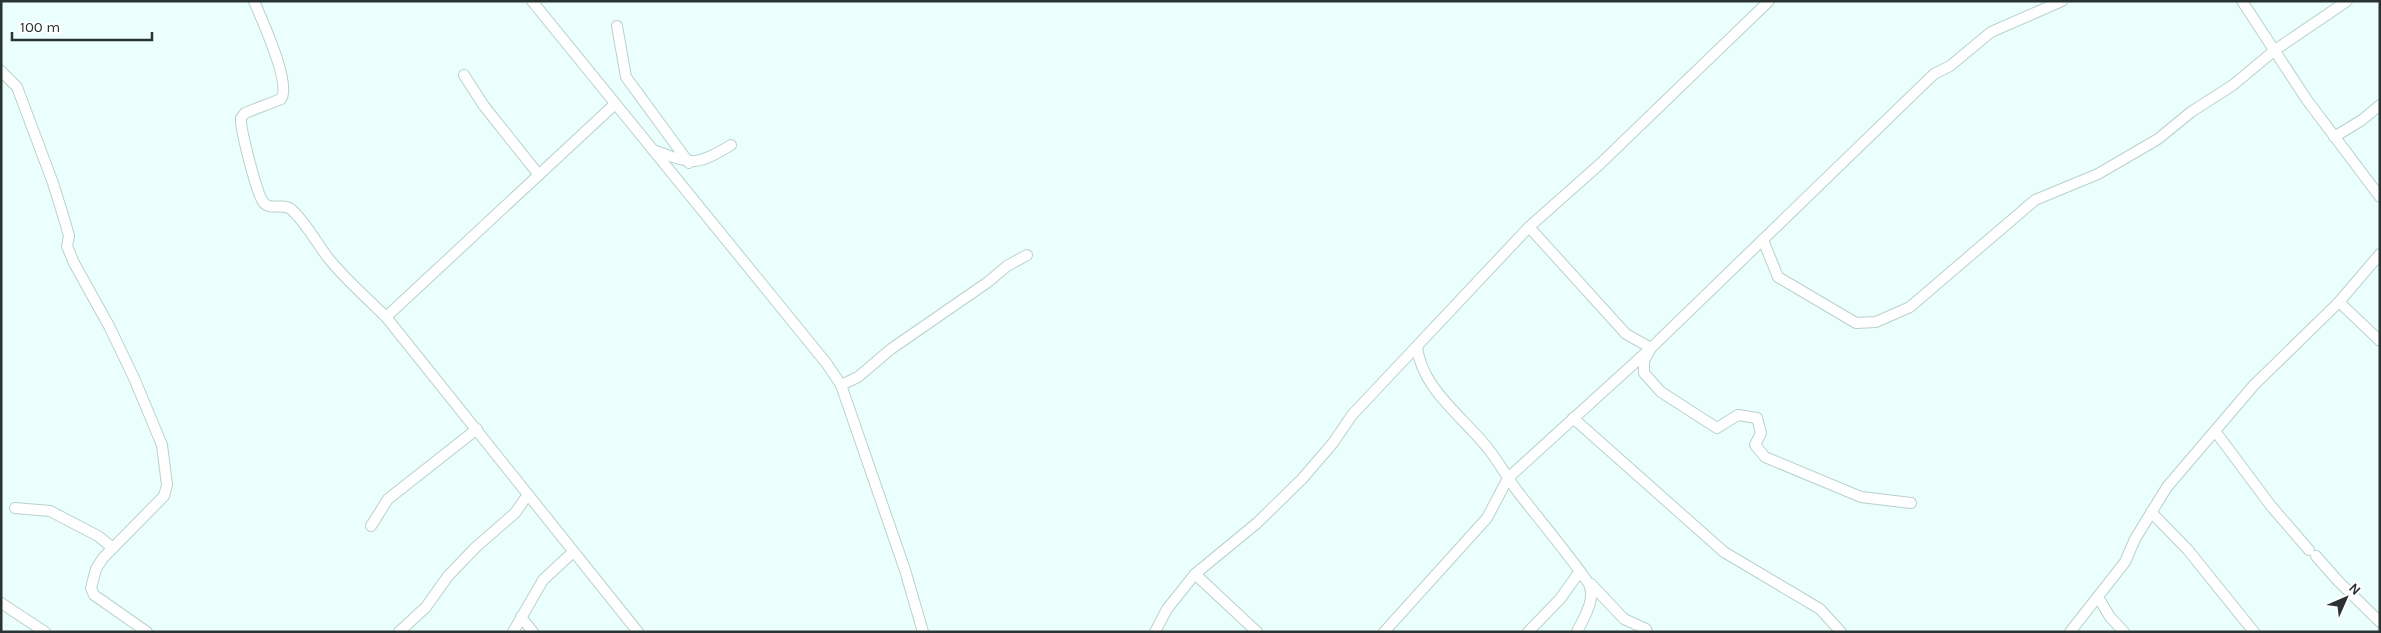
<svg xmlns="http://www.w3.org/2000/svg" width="2381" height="633" viewBox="0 0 2381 633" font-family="Karla,sans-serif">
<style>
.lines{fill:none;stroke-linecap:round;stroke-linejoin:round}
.minor-casing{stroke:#b9d1ce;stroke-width:12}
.minor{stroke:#fff;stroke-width:10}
</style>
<rect width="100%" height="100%" fill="#ebfffc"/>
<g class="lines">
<defs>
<g id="minor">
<path d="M254,1c7,17 38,83 27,98l-36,14 -4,5c-1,10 16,78 23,85 7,8 20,-1 28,7 15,14 25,34 37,49 17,21 38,39 57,58"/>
<polyline points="532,1 827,364 841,385 905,570 923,632"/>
<polyline points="2242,1 2307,100 2380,197"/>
<polyline points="617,26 626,77 689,163"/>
<polyline points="1,71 17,87 53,183 66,225 69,236 67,246 74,263 109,326 134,378 162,445 167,485 164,496 103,558 96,569 91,588 94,595 147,632"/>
<polyline points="464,75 484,106 539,175"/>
<polyline points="615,104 386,317 638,632"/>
<polyline points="2334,137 2362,120 2380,105"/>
<path d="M653,150c39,14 42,17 78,-5"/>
<polyline points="1529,227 1626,334 1651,348 1644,361 1644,373 1661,392 1717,428 1738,415 1757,418 1761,433 1755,445 1765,457 1861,497 1911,503"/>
<polyline points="1763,240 1778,277 1856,323 1876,322 1910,307 2035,200 2098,174 2158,139 2191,112 2233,85 2275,50 2347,1"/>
<polyline points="2339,302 2380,341"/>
<path d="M1417,347c5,43 48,71 73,104 10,13 18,28 28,41 24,31 49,60 71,92 7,16 -5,33 -12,48"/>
<polyline points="841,385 858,377 891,349 988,282 1007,266 1027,255"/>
<polyline points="1573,418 1724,552 1820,609 1841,632"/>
<polyline points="2215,431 2271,506 2309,550"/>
<polyline points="15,508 50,511 98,536 113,548"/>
<polyline points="2151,512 2188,550 2254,632"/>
<polyline points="371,526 388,499 477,429"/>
<polyline points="2316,556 2338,581 2380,622"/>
<polyline points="1195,574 1257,632"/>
<polyline points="1591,584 1624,619 1646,629 1647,632"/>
<polyline points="2098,597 2110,617 2124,632"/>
<polyline points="1,603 45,632"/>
<polyline points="521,617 533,632"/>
<polyline points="399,632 426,607 448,576 476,547 515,513 527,496"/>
<polyline points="513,632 543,580 573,552"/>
<polyline points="1155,632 1167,609 1195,574 1257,523 1302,479 1333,443 1352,415 1529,227 1600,164 1769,1"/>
<polyline points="1384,632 1487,518 1508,478 1651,348 1934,74 1950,66 1991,32 2062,1"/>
<polyline points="1528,632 1560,599 1580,571"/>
<polyline points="2070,632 2125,562 2135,539 2167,487 2254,385 2339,302 2380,254"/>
</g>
</defs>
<use href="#minor" class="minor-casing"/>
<use href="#minor" class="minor"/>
</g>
<rect width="2381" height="633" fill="none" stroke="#293331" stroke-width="5"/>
<g transform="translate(2346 598) rotate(45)" stroke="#ffffff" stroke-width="4" paint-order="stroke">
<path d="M0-4L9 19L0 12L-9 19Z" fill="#293331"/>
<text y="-8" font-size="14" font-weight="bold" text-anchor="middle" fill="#293331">N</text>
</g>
<path d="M12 32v8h140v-8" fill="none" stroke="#293331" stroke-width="2.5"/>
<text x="20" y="32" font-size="15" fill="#293331" stroke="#ffffff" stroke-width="4" paint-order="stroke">100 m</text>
</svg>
